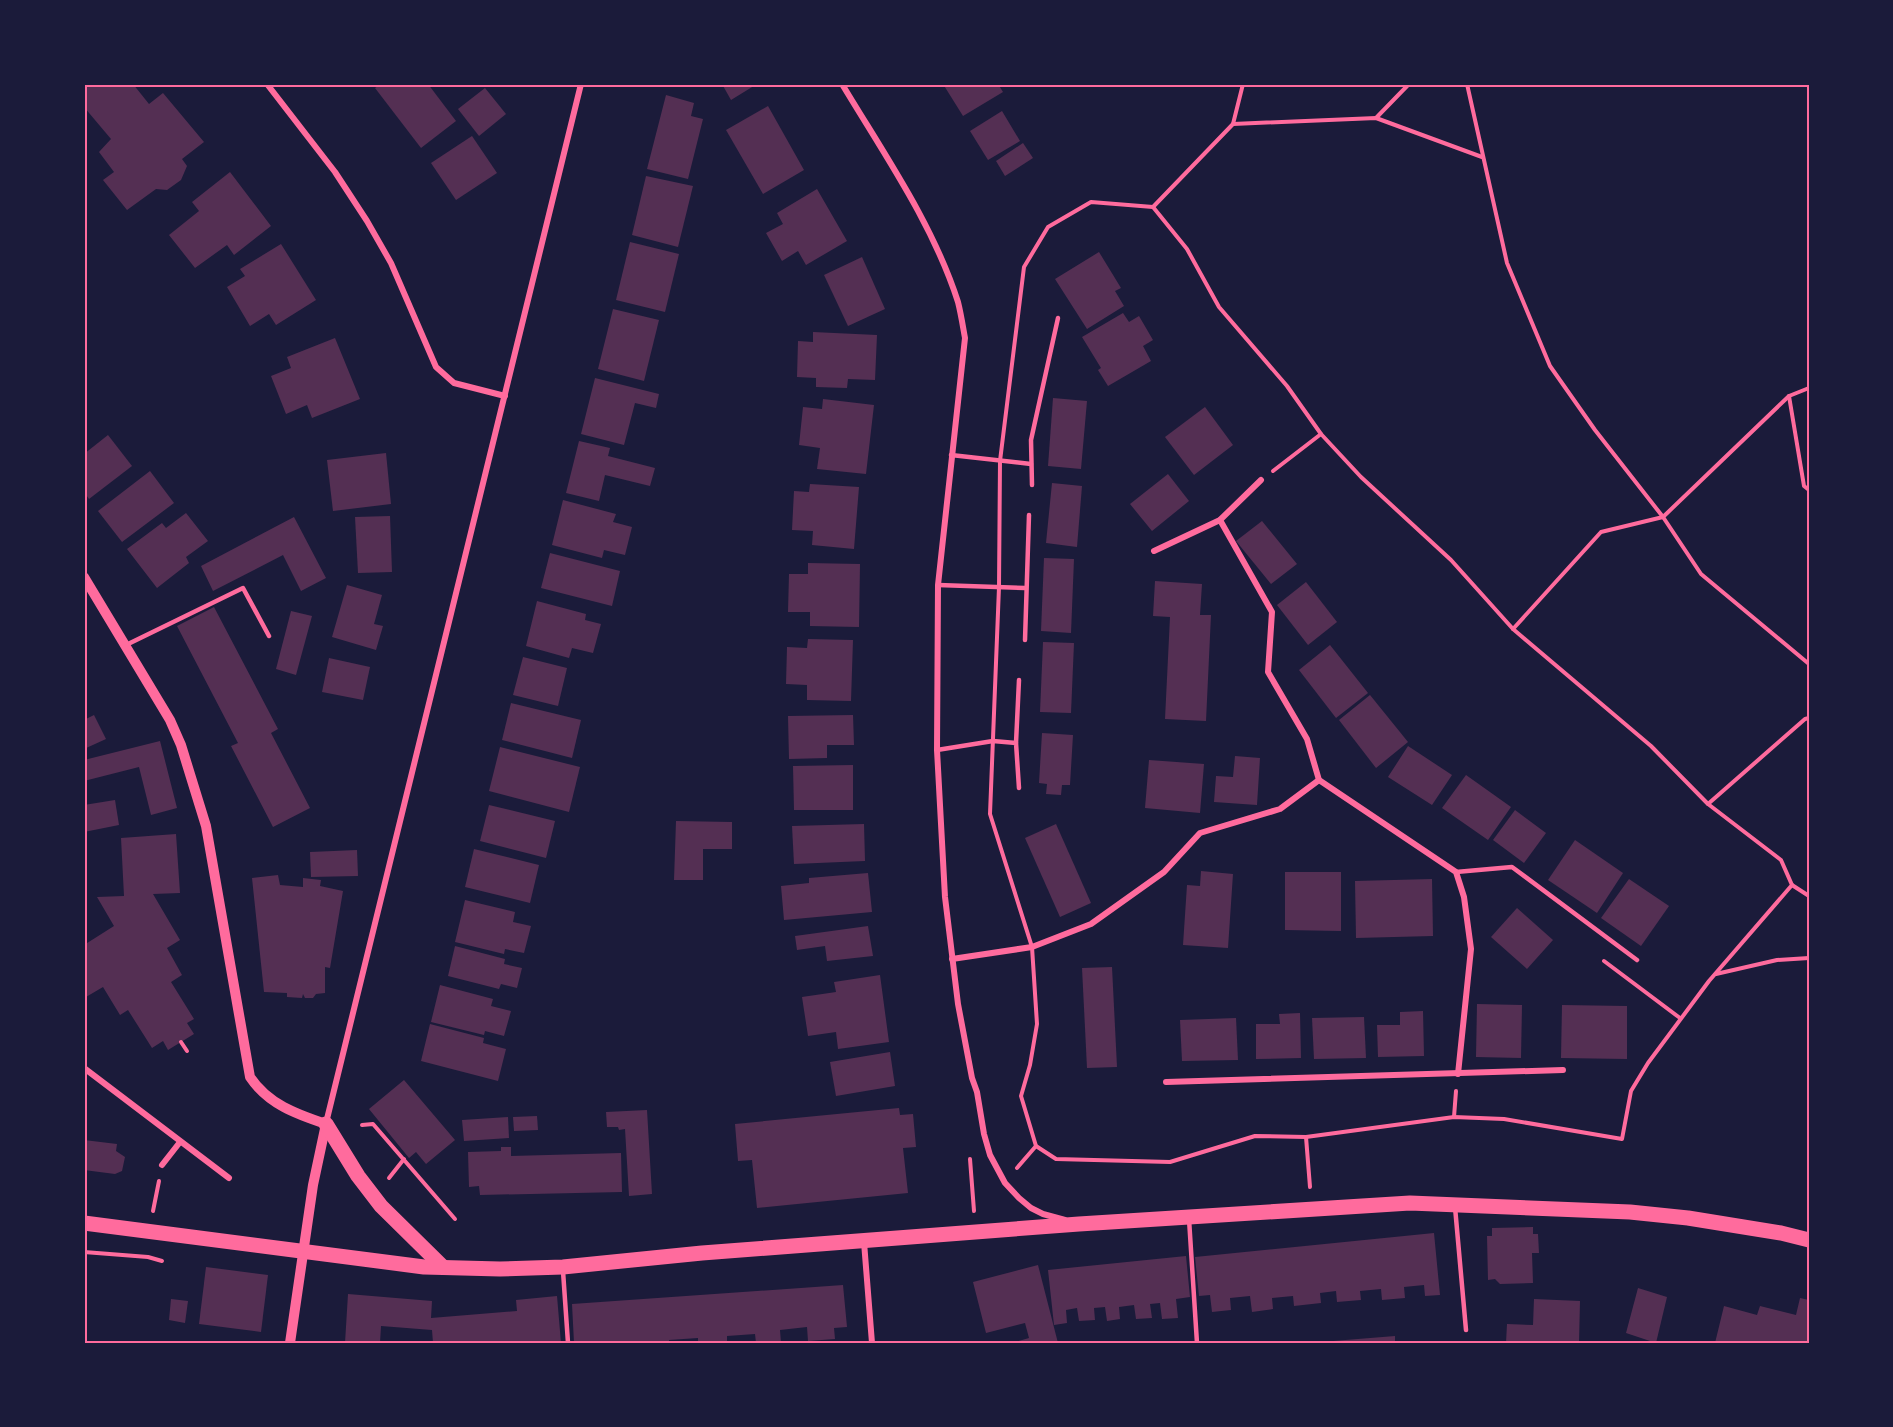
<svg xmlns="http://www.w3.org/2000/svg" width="1893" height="1427" viewBox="0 0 1893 1427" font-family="Signika,sans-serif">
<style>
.building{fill:#542f53}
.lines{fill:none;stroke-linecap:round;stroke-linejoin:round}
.path{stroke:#ff6b9d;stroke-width:4}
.service{stroke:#ff6b9d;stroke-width:4.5}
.minor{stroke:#ff6b9d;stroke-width:6}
.tertiary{stroke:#ff6b9d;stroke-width:10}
.primary{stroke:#ff6b9d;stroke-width:15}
.neatline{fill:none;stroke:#ff6b9d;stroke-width:2}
</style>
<rect width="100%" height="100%" fill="#1b1b3a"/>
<g class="building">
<polygon points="84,84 133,84 149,104 163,93 204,142 182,159 187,166 181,180 167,190 156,189 127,210 103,180 114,172 99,152 111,139 84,107"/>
<polygon points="381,84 428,84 456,121 421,148 375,88"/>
<polygon points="722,84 757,84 731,100"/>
<polygon points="943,84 998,84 1003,92 963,116"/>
<polygon points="485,88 506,114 479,136 458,109"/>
<polygon points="666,95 694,103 691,116 703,119 688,179 647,169"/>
<polygon points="768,106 804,170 763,194 726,130"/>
<polygon points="1002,111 1020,141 988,160 970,131"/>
<polygon points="472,136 497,173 456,200 431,163"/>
<polygon points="1023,143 1033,158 1005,176 996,161"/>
<polygon points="230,172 271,226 234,255 227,245 195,268 169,235 199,211 192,202"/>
<polygon points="646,176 693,186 678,247 632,235"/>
<polygon points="817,189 847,241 806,265 798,251 782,261 766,233 783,224 777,213"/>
<polygon points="630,242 679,254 665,312 616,300"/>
<polygon points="281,244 316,300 276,325 269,314 250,326 227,287 245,276 240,269"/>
<polygon points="1099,252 1121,288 1115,291 1124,306 1087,329 1055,279"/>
<polygon points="862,257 885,309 848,326 824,275"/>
<polygon points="613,309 659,320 644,381 598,369"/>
<polygon points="1123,313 1129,322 1139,316 1153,340 1143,346 1151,361 1108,386 1098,370 1101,368 1082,337"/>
<polygon points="813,332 877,335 875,380 848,379 847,388 816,387 816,378 797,377 798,341 813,342"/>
<polygon points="335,338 360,399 312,418 307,405 286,414 271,376 291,368 287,357"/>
<polygon points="595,378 659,394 656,408 635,403 624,445 581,434"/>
<polygon points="1053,398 1087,401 1081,469 1048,466"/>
<polygon points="823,399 874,405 866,474 817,469 820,448 799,445 803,407 822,409"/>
<polygon points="1205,407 1233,445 1194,475 1165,437"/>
<polygon points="108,435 132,466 89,499 84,492 84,454"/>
<polygon points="579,441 610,448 608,456 655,468 650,486 605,475 599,501 566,493"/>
<polygon points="386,453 391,504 333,511 327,460"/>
<polygon points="150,471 174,503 122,542 98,511"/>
<polygon points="1168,474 1189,501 1152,531 1130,504"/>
<polygon points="1052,483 1082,486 1077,547 1046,543"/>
<polygon points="810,484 859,487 854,549 812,545 813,531 792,530 794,491 809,492"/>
<polygon points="563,500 616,514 613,522 632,527 625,555 604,550 602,558 552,545"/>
<polygon points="186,513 208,541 186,557 189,563 157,588 127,549 162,523 166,528"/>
<polygon points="390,516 392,572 358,573 355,517"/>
<polygon points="294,517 326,578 301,591 283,555 213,591 201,566"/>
<polygon points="1262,521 1297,564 1271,584 1236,541"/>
<polygon points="550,553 620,571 612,606 541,588"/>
<polygon points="1044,558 1074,559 1071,633 1041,631"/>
<polygon points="808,563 860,564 859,627 810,626 810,612 788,612 789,574 808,574"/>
<polygon points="1155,581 1202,584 1200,615 1211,615 1206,721 1165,719 1170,617 1153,616"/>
<polygon points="1306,582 1337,622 1308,645 1277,605"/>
<polygon points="347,585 382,595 374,624 383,626 376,650 332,637"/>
<polygon points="537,601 586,614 585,620 601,624 593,653 572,648 569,658 526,646"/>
<polygon points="214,607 278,729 271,733 310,808 273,827 231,746 238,743 177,626"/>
<polygon points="291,611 312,616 296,675 276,669"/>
<polygon points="808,639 853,640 851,701 807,700 807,685 786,684 787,647 807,648"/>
<polygon points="1043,642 1074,643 1071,713 1040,712"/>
<polygon points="1330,645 1368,693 1336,718 1299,670"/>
<polygon points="523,657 567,668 558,706 513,695"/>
<polygon points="329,658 370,667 363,700 322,692"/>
<polygon points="1370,695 1408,742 1376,768 1339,720"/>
<polygon points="511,703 581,720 572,758 502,740"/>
<polygon points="94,715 106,739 84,749 84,720"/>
<polygon points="853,715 854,745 827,745 827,758 789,759 788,716"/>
<polygon points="1042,733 1073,735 1070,785 1062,785 1061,795 1046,794 1047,784 1039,783"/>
<polygon points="160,741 177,808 151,815 139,767 84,781 84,760"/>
<polygon points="1408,746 1452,775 1432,805 1388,777"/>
<polygon points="500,747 580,767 569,812 489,791"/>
<polygon points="1235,756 1260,758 1257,805 1214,802 1216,776 1233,777"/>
<polygon points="1149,760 1204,764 1200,813 1145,808"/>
<polygon points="853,765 853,810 794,810 793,766"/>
<polygon points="1466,775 1511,807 1488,840 1442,808"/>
<polygon points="115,800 119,825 84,832 84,805"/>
<polygon points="489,805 555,821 546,858 480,841"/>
<polygon points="1515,810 1546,833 1524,863 1493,840"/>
<polygon points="676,821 732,822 732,849 703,849 703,880 674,880"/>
<polygon points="864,824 865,861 794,864 792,826"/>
<polygon points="1056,824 1091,903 1060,917 1025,838"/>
<polygon points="176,834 180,893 153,894 180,940 167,948 182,975 171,982 194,1019 187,1023 194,1034 168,1050 163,1041 152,1048 128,1010 120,1015 103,987 86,997 84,994 84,945 114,926 97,897 124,896 121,838"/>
<polygon points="1575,840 1623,873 1597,913 1548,880"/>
<polygon points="474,849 539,865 530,903 465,887"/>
<polygon points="357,850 358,876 311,877 310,852"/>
<polygon points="1201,871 1233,874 1228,948 1183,945 1187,885 1200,886"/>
<polygon points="1285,872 1341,872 1341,931 1285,930"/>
<polygon points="868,873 872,912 784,920 781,886 809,883 809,878"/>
<polygon points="278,875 280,885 303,887 303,878 321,880 320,886 343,891 330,968 325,967 325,993 316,994 313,998 305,998 303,994 302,998 287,997 287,993 264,992 252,878"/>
<polygon points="1432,879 1433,936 1356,938 1355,881"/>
<polygon points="1629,879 1669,906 1641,946 1601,918"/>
<polygon points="465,900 515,912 513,922 531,926 524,953 505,949 504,954 455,942"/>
<polygon points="1517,908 1553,940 1527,969 1491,937"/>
<polygon points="868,926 873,956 827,961 825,946 797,950 795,936"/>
<polygon points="455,946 505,959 504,964 522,968 517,988 501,984 499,989 448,976"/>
<polygon points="1112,967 1117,1067 1087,1068 1082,968"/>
<polygon points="880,975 889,1042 838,1049 836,1032 808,1036 802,997 836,992 834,982"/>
<polygon points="440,985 493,999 491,1006 511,1011 504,1036 485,1031 484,1035 431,1022"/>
<polygon points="1477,1004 1522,1005 1521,1058 1476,1057"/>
<polygon points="1562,1005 1627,1006 1627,1059 1561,1058"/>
<polygon points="1423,1011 1424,1056 1378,1057 1377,1025 1400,1025 1400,1012"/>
<polygon points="1300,1013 1301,1058 1256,1059 1256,1024 1280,1024 1279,1014"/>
<polygon points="1364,1017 1366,1058 1314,1059 1312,1018"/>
<polygon points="1236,1018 1238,1060 1182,1061 1180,1020"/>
<polygon points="430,1024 484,1038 483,1043 506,1049 498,1081 421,1061"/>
<polygon points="890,1052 895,1086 836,1096 830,1062"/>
<polygon points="404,1080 455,1140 426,1164 416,1152 409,1158 369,1109"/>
<polygon points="899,1108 900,1115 913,1114 916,1147 903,1148 908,1193 757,1208 752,1160 738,1161 735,1124"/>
<polygon points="647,1110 652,1194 629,1196 625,1129 619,1130 618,1127 607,1127 606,1112"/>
<polygon points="537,1116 538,1130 514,1131 513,1117"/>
<polygon points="508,1117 509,1138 464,1141 462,1120"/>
<polygon points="84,1140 117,1144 116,1151 125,1157 122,1171 115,1174 84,1170"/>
<polygon points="501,1147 511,1147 511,1156 621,1153 622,1192 480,1195 479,1186 469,1187 468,1152 501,1151"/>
<polygon points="1533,1227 1533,1234 1538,1234 1539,1253 1532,1253 1533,1283 1500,1284 1495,1279 1488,1280 1487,1236 1492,1236 1492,1228"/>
<polygon points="1434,1233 1440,1295 1425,1296 1424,1285 1404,1287 1405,1298 1382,1300 1381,1289 1360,1291 1361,1300 1337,1302 1336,1291 1320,1293 1321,1303 1294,1306 1293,1296 1272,1298 1273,1309 1252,1312 1250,1296 1230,1298 1231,1310 1212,1312 1210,1295 1199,1296 1195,1257"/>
<polygon points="1186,1256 1190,1297 1176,1299 1178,1318 1162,1319 1160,1303 1150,1304 1152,1318 1136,1319 1134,1305 1119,1307 1120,1319 1107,1321 1105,1307 1094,1308 1095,1320 1079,1321 1077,1308 1066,1310 1067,1323 1054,1325 1048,1270"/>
<polygon points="1038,1265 1058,1343 1012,1343 1029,1338 1025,1323 986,1333 973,1282"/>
<polygon points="206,1267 268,1275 261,1332 199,1324"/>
<polygon points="843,1285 847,1327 834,1328 835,1339 808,1341 807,1327 780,1330 781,1343 756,1343 755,1334 727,1336 727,1343 698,1343 698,1338 669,1340 669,1343 643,1343 643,1341 574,1343 572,1304"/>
<polygon points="1638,1288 1667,1297 1656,1343 1626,1333"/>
<polygon points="348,1294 432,1301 431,1318 517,1311 516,1300 557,1296 561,1343 433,1343 432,1330 381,1326 380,1343 345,1343"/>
<polygon points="1800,1298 1809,1300 1809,1343 1715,1343 1724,1306 1757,1315 1760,1306 1796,1315"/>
<polygon points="171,1299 188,1301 185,1323 169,1320"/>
<polygon points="1534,1299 1580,1301 1579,1343 1506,1343 1507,1324 1533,1325"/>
<polygon points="1395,1336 1395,1343 1333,1343 1333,1341"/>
</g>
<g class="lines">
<g class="path">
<polyline points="1467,84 1507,263 1550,366 1595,430 1663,517 1701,574 1809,664"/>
<polyline points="1376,118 1409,84"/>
<polyline points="1233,124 1243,84"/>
<polygon points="1091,202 1153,207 1187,249 1219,307 1287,386 1321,434 1361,477 1451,560 1513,629 1651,746 1708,804 1781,860 1792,885 1709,981 1648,1063 1631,1091 1622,1139 1504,1119 1454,1117 1306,1137 1255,1136 1170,1162 1056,1159 1036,1146 1021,1096 1030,1065 1037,1024 1032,947 990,814 999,587 1000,461 1024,267 1048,227"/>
<polyline points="1153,207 1233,124 1376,118 1482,157"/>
<polyline points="1789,396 1804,486 1809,490"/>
<polyline points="1273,471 1321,434"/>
<polyline points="1513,629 1601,532 1663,517 1789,396 1809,388"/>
<polyline points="1708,804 1805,719 1809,718"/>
<polyline points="1792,885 1809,896"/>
<polyline points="1604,961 1680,1018"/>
<polyline points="1716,974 1777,960 1809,958"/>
<polyline points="181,1042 187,1051"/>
<polyline points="1454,1117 1456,1091"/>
<polyline points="362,1125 373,1124 455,1219"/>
<polyline points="1306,1137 1310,1187"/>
<polyline points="970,1159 974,1211"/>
<polyline points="1017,1168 1036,1146"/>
<polyline points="389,1178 404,1159"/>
<polyline points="153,1211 159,1181"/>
<polyline points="84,1252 148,1257 162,1261"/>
</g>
<g class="service">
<polyline points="951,455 1031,464"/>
<polyline points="1032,485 1031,440 1058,318"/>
<polyline points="938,585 1025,588"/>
<polyline points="1025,640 1029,515"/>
<polyline points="126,645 243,588 269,636"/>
<polyline points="1016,743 1019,680"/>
<polyline points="937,750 993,741 1016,743 1019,788"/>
<polyline points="1456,872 1512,867 1637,960"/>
<polyline points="1455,1207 1466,1330"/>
<polyline points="1189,1219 1197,1343"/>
<polyline points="563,1271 568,1343"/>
</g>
<g class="minor">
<polyline points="267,84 335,172 367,221 391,263 436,367 454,383 505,396"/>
<path d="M842,84c42,70 91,140 116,218 3,12 5,25 7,36l-27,247 -1,165 8,147 13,107 14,74 5,14 7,42 6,21 15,28 14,15 12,10 12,6 22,6"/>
<polyline points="1220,520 1272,612 1268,672 1307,739 1319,780 1456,872 1464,897 1471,949 1458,1074"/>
<polyline points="1154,551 1220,520 1261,480"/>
<polyline points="952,959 1032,947 1091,924 1164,872 1200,833 1280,809 1319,780"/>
<polyline points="84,1068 229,1178"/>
<polyline points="1166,1082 1563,1070"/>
<polyline points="326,1123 581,84"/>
<polyline points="162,1165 180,1142"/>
<polyline points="864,1242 872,1343"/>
</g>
<path class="tertiary" d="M84,577l86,143 11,25 25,81 44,251c18,27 46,37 76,47l-13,61 -23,158"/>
<g class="primary">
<polyline points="326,1124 358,1176 381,1206 443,1267"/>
<polyline points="84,1223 424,1267 500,1269 563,1267 702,1253 1079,1224 1410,1203 1630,1212 1688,1218 1781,1233 1809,1240"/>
</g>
</g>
<rect width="1893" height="1427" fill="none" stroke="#1b1b3a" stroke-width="171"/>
<rect x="86" y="86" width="1722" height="1256" class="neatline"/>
</svg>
